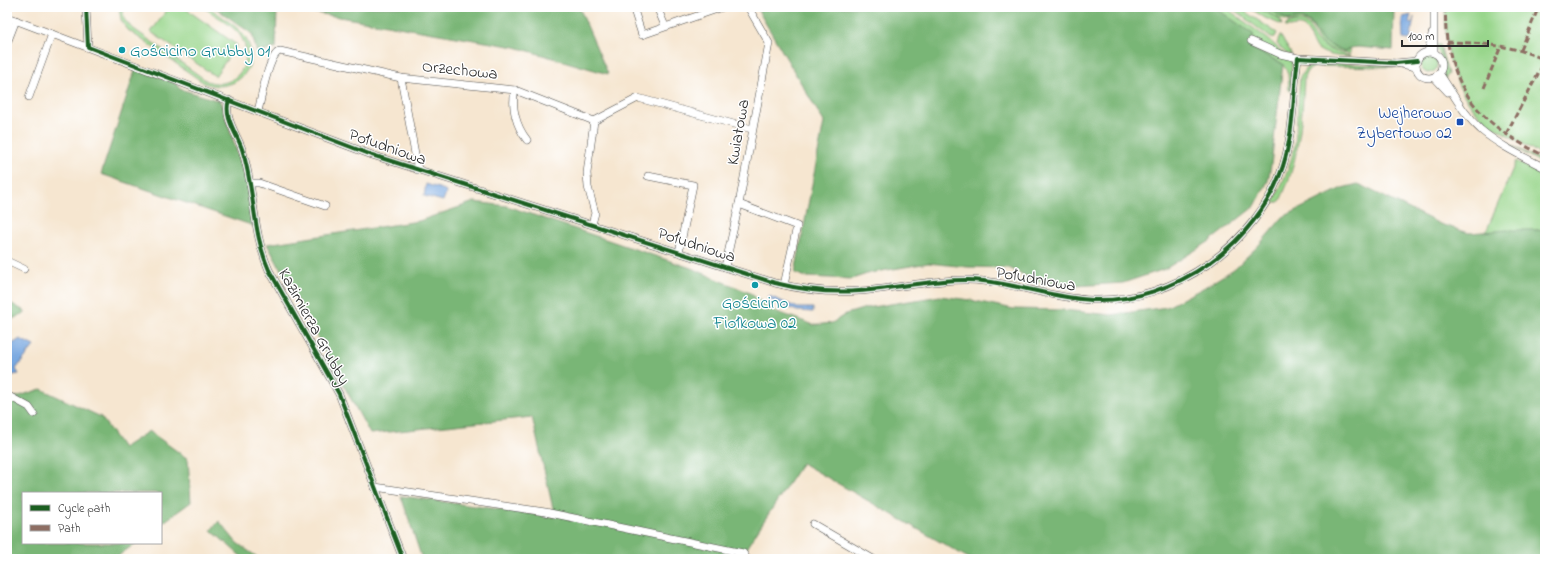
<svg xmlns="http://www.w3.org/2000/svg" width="1552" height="566" viewBox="0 0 1552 566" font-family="'Indie Flower',sans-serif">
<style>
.green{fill:#97d58a;stroke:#61805a}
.forest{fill:#79b676;stroke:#527050}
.water{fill:#74a5df;stroke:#506885}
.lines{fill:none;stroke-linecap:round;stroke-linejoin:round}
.minor-casing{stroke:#494744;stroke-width:8}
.minor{stroke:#fff;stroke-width:7}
.quiet{stroke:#8d6e63;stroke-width:3;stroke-dasharray:6 3;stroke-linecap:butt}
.cycleway-casing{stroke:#fff;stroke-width:6}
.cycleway{stroke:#1b5e20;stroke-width:4}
.culture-dot{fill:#0f9aa8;stroke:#fff;stroke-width:1.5}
.transit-dot{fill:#1a4fb4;stroke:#fff;stroke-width:1.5}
.labels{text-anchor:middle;stroke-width:3;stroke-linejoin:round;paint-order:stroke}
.culture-label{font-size:17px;fill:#0d838f;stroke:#fff;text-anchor:start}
.street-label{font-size:17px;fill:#2b2b2b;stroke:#fff}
.transit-label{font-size:17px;fill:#164399;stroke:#fff;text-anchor:end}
</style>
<rect width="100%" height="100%" fill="#fff"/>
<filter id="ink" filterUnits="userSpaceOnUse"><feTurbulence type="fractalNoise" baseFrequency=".025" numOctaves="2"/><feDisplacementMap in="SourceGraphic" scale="8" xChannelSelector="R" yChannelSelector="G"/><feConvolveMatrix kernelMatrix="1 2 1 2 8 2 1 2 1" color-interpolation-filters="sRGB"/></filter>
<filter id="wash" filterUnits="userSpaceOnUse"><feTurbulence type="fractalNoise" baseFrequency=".012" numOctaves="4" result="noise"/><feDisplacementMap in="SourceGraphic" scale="16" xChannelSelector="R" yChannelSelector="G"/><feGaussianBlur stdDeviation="0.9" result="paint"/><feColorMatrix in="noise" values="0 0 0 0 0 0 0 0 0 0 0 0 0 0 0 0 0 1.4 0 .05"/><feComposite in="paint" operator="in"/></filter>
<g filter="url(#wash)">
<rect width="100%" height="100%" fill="#f6e6d0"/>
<g class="green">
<path d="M119,7h3l2,12 7,8 76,54c29,11 50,-21 33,-46 -9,-11 -26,-20 -37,-28 8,0 14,6 21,11 11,8 22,16 26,30 6,28 -22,45 -46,35l-76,-53 -7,-10z"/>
<polygon points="169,7 183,7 237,45 215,76 151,32"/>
<polygon points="1214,7 1225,7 1268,39 1292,61 1291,91 1289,90 1288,73 1282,63 1248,47 1254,35"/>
<polygon points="1230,7 1238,7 1277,33 1275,37 1271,38"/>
<polygon points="1248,7 1256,7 1280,20 1282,25 1265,18"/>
<path d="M1259,7h6l23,13 12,-2 10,4 13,20 20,9 6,-1 1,4c-10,-3 -28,-5 -33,-16 -3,-6 -3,-11 -9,-15 -8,-5 -14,0 -21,-2 -10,-3 -20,-8 -28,-14z"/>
<path d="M1445,7h85l15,3v147l-59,-35c-36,-34 -40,-69 -41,-115z"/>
<path d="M1295,22c20,-1 14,12 23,20 10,8 20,11 32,14 -12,2 -34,-2 -39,-16 -2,-5 -2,-10 -8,-13 -6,-3 -12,1 -18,0l2,-3z"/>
<polygon points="1280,35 1292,55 1287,54 1277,44"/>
<path d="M1436,45h4l8,29 -3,5c-3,-7 -1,-10 -2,-16 -1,-7 -6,-11 -7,-18z"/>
<circle cx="1429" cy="65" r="8"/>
<path d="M1316,63l70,2 17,2 -87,-1 -9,5 -3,7c-2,43 -5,83 -24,123l-7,3 15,-34 7,-25 5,-68 6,-9 6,-3h4z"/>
<polygon points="1505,142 1545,162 1545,165"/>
<polygon points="1516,161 1545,177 1545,232 1538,230 1486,232"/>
</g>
<g class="forest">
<polygon points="214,7 277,7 276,48 257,53 252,34"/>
<polygon points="281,7 579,7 608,74 515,47"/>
<polygon points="756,7 1214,7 1254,35 1249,47 1283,64 1271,165 1268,181 1255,206 1210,241 1165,269 1123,283 1075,286 1037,281 1009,268 968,267 928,263 870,273 852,279 806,277 795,273 824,122"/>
<polygon points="1265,7 1413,7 1394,8 1393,50 1357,47 1344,51 1323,42 1310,22 1300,18 1288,20"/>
<polygon points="136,68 175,83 180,89 220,101 248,185 254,226 101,174"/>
<polygon points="1358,184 1440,224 1469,233 1508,230 1538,230 1545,232 1545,559 970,559 802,463 739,559 422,559 401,496 555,517 532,417 370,434 267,244 419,221 474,202 507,206 691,268 750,293 772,310 814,325 832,323 846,314 866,308 940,296 970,300 1014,309 1063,310 1111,315 1167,307 1203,288 1234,269 1258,246 1283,217 1342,188"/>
<polygon points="7,301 26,312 7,322"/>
<polygon points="41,389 101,417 123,448 149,431 188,459 191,502 161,524 161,493 23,493 23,543 136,543 114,559 7,559 7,400"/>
<polygon points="219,521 237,543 260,559 244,559 211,530"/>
</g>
<g class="water">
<polygon points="1411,15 1409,23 1412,24 1414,17 1411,37 1409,40 1403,39 1402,19 1403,17"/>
<polygon points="426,184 445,190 446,193 443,201 424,196"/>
<polygon points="769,296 798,308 813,308 813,312 797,311 770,300 768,298"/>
<polygon points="20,339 34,346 16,369 19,374 7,376 7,343 14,343"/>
</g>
</g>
<g filter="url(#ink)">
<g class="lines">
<defs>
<g id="minor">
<polyline points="86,7 88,47"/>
<polyline points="633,7 642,35 723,7"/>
<polyline points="657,7 665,26"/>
<polyline points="1434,7 1434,53"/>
<path d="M7,17l365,138 403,128c28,7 56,10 84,8 37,-2 72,-12 109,-11 42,1 82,18 124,20 83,3 165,-56 191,-134 11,-35 10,-72 15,-108l98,5 21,-2"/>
<polyline points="1251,41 1280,54 1298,58"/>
<polyline points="7,43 16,20"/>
<polyline points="1428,52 1432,34"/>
<circle cx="1429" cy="65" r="13"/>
<polyline points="1396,63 1416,67"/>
<path d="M1439,73c14,20 24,41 42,57 19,16 43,27 64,38"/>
<polyline points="1434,77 1448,92"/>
<polyline points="401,78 418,170"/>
<path d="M515,90c-4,17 1,36 12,50"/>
<polyline points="29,97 52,34"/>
<path d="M229,100c-6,17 8,34 13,49 13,40 10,83 27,121l70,124 64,165"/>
<path d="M258,111c4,-14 10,-56 22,-60l121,27 114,12 79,31"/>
<polyline points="594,121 638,98 752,129"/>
<polyline points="648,176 693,185 679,252"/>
<polyline points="250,183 259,183 325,206"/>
<polyline points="739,204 797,226 784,285"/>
<polyline points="592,224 595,213 588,187 587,173 594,121"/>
<polyline points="7,261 24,269"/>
<polyline points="725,267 739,204 769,43 748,7"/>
<polyline points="7,395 29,407 34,414"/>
<polyline points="375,487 545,512 743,553 747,559"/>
<polyline points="813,524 873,559"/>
</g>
</defs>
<use href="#minor" class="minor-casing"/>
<use href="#minor" class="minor"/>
<g class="quiet">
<path d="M1445,7c1,12 0,25 3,37 11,59 45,87 97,112"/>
<path d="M1447,42c34,1 67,3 98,18"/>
<polyline points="1521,50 1537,11"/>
<polyline points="1484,88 1501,46"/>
<polyline points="1506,134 1545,61"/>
</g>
<defs>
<g id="cycleway">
<path d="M86,7l2,40 284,108 403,128c28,7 56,10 84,8 37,-2 72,-12 109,-11 42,1 82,18 124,20 83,3 165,-56 191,-134 11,-35 10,-72 15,-108l98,5 21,-2"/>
<path d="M229,100c-6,17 8,34 13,49 13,40 10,83 27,121l70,124 64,165"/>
</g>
</defs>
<use href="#cycleway" class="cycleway-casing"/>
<use href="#cycleway" class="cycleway"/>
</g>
</g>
<g class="culture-dot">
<circle cx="122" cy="50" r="4"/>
<circle cx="755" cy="285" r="4"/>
</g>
<rect class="transit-dot" x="1456" y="118" width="8" height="8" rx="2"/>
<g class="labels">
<g class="culture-label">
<text x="130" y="56">Gościcino Grubby 01</text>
<text x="755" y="308" text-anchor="middle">Gościcino<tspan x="755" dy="20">Fiołkowa 02</tspan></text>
</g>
<g class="street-label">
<text transform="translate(460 69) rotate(6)" y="6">Orzechowa</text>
<text transform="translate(737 132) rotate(-80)" y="6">Kwiatowa</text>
<text transform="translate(388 146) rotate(19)" y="6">Południowa</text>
<text transform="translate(697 244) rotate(18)" y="6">Południowa</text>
<text transform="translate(1036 278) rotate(10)" y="6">Południowa</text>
<text transform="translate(315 326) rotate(61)" y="6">Kazimierza Grubby</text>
</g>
<g class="transit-label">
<text x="1452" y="118">Wejherowo<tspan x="1452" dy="20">Zybertowo 02</tspan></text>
</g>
</g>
<rect width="1552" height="566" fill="none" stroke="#fff" stroke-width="24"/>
<rect x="22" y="492" width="140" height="52" fill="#ffffff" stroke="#aaaaaa"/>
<rect x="30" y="505" width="20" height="6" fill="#1b5e20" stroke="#aaaaaa"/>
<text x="58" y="512" font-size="12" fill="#2b2b2b">Cycle path</text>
<rect x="30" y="525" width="20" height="6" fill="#8d6e63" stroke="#aaaaaa"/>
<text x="58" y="532" font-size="12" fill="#2b2b2b">Path</text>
<path d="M1402 40v6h86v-6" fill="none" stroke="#2b2b2b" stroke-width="2"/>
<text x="1408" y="40" font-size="12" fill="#2b2b2b" stroke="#ffffff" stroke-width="3" paint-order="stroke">100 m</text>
</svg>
